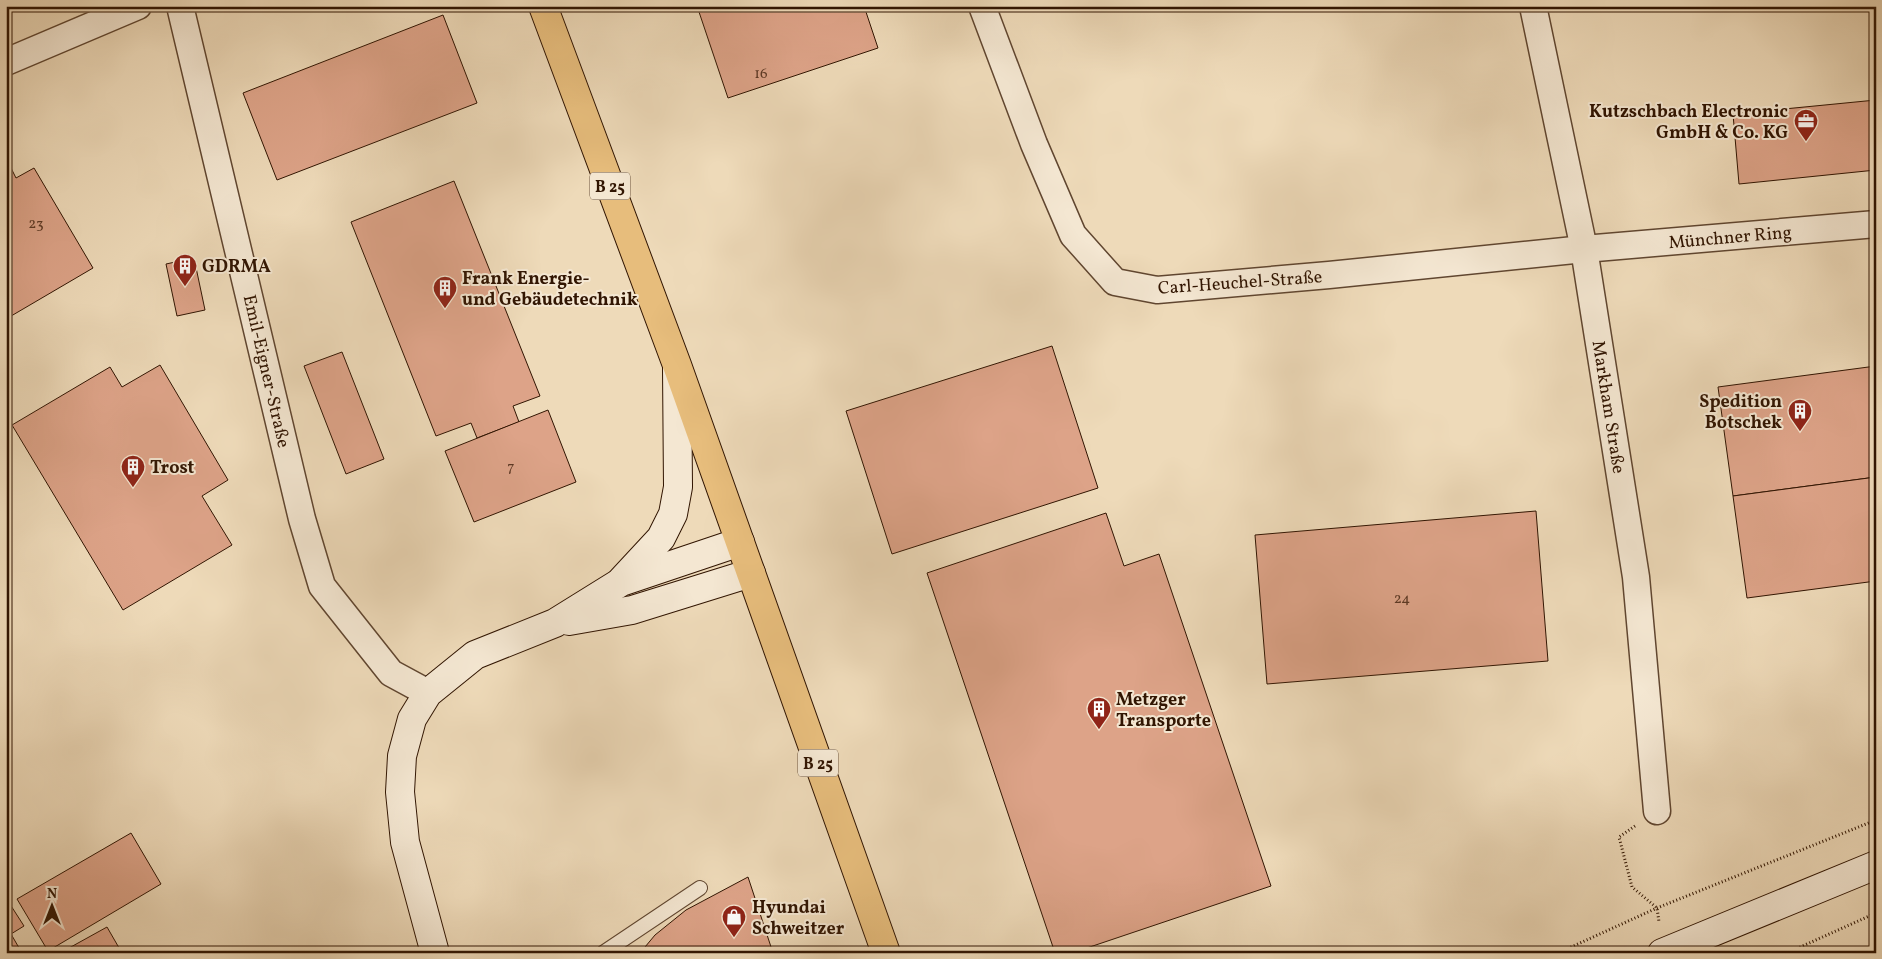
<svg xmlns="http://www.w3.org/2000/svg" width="1882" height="959" viewBox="0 0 1882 959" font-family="Vollkorn,serif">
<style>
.building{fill:#dda388;stroke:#311502}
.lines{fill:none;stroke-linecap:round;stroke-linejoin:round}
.lane-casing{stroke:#604630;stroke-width:16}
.street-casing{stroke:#604630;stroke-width:29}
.secondary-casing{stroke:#311502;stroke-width:30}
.primary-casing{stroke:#311502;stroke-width:30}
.path{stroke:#311502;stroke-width:3;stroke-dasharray:1 2.5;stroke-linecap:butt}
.lane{stroke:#f4e7d2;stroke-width:14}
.street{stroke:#f4e7d2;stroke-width:26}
.secondary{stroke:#f4e7d2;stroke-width:28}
.primary{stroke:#e7bd7c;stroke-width:28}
.labels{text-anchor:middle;stroke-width:4;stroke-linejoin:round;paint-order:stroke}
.number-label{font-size:15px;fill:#5c3824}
.shield{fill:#f4e7d2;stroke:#6c5440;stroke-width:1}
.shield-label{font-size:16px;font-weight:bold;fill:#311502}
.poi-label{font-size:18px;font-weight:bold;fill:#311502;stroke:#f4e7d2;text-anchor:start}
.street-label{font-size:18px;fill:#311502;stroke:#f4e7d2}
</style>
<rect width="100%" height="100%" fill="#eedab9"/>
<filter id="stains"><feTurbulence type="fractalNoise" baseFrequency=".004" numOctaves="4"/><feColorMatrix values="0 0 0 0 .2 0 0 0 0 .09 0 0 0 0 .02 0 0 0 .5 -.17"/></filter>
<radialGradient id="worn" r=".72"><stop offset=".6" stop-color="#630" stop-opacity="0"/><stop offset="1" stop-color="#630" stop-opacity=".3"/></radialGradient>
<g class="building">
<polygon points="697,6 864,6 878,48 728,98"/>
<polygon points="443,15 477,103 277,180 243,93"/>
<polygon points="1876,100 1876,170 1739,184 1733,114"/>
<polygon points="11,168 16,178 34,168 93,268 6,319 6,171"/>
<polygon points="454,181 540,396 513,406 519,422 477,438 471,423 436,436 351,222"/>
<polygon points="194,258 205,310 177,316 166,264"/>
<polygon points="1052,346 1098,488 892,554 846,411"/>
<polygon points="342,352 384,459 346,474 304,366"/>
<polygon points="160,365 228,480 202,496 232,545 123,610 12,425 110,367 122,387"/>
<polygon points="1876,366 1876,477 1733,496 1718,387"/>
<polygon points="548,410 576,482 474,522 445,451"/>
<polygon points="1876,477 1876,581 1747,598 1733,496"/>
<polygon points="1536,511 1548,661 1267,684 1255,535"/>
<polygon points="1106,513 1124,566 1159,554 1271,886 1072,953 1055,953 927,573"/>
<polygon points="131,833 161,884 48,951 17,899"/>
<polygon points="748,877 773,953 640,953 655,935 686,910"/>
<polygon points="6,898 24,926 11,934 22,953 6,953"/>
<polygon points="107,927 122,953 60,953"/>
</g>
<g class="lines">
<defs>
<polyline id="lane" points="603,953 700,888"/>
<g id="street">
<polyline points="180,6 302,519 322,586 391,673 428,693"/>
<polyline points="982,6 1034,144 1073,235 1115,282 1157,290 1329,275 1584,249 1876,224"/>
<polyline points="1533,6 1584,249 1636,577 1657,811"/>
<polyline points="6,62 138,6"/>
</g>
<g id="secondary">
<polyline points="622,580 661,538 673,514 678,487 677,369"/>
<polyline points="569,621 632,610 751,573"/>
<polyline points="435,953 405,842 400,792 402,756 412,719 428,693 475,655 555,623 621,582 740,542"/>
<polyline points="1662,953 1876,865"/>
</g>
<polyline id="primary" points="543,6 677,365 886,953"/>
</defs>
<use href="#lane" class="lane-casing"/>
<use href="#street" class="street-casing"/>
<use href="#secondary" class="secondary-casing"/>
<use href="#primary" class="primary-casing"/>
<g class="path">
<polyline points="1635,826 1619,837 1632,887 1657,908 1659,922"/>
<polyline points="1558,953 1657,908 1876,820"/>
<polyline points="1787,953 1876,913"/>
</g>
<use href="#lane" class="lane"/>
<use href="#street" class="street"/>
<use href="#secondary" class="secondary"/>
<use href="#primary" class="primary"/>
</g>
<defs>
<symbol id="office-pin" viewBox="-11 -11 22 30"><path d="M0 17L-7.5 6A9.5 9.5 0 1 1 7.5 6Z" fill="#8f2418" stroke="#f4e7d2"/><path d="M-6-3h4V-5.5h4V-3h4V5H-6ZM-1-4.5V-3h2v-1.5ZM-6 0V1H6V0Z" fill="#fff"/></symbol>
<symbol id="building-pin" viewBox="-11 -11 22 30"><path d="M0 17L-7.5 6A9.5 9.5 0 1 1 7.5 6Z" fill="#8f2418" stroke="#f4e7d2"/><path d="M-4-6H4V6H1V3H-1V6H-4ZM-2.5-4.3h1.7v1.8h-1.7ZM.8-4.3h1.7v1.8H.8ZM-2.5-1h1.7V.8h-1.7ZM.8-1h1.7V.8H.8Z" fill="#fff"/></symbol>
<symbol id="shop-pin" viewBox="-11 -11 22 30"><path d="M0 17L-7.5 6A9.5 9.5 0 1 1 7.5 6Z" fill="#8f2418" stroke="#f4e7d2"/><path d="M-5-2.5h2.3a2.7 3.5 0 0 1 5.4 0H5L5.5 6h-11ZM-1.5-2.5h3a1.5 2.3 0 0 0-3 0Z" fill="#fff"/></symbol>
</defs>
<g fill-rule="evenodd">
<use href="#office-pin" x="1792" y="107" width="28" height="38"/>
<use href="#building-pin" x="171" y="252" width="28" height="38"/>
<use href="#building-pin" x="431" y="274" width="28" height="38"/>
<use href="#building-pin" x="1786" y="397" width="28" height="38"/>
<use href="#building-pin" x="119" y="453" width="28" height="38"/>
<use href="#building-pin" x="1085" y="695" width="28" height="38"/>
<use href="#shop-pin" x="720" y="903" width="28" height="38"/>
</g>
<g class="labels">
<g class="number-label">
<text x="761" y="78">16</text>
<text x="36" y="228">23</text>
<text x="511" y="471">7</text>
<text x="1402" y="603">24</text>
</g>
<g class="shield">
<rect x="590" y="172.5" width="40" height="27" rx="4"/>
<rect x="798" y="749.5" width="40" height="27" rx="4"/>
</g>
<g class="shield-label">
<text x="610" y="192">B 25</text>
<text x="818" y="769">B 25</text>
</g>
<g class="poi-label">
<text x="1788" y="117" text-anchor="end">Kutzschbach Electronic<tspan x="1788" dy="21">GmbH &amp; Co. KG</tspan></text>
<text x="202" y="272">GDRMA</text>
<text x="462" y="284">Frank Energie-<tspan x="462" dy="21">und Gebäudetechnik</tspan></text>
<text x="1782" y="407" text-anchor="end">Spedition<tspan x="1782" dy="21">Botschek</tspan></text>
<text x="150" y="473">Trost</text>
<text x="1116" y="705">Metzger<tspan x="1116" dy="21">Transporte</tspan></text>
<text x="752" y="913">Hyundai<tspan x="752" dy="21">Schweitzer</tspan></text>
</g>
<g class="street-label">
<text transform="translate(1730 237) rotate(-5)" y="6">Münchner Ring</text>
<text transform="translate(1240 282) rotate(-4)" y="6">Carl-Heuchel-Straße</text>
<text transform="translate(267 371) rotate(77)" y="6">Emil-Eigner-Straße</text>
<text transform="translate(1609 407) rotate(81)" y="6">Markham Straße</text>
</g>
</g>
<rect width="1882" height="959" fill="none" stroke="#eedab9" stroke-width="25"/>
<rect x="8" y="8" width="1867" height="944" fill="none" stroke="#311502" stroke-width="2.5"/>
<rect x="12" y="12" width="1857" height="934" fill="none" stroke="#311502"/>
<g transform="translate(52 906)" stroke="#f4e7d2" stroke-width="4" paint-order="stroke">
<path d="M0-4L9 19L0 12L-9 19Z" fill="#311502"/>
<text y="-8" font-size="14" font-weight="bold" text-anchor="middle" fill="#311502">N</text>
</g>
<rect width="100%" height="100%" filter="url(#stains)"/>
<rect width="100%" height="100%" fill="url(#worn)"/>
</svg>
